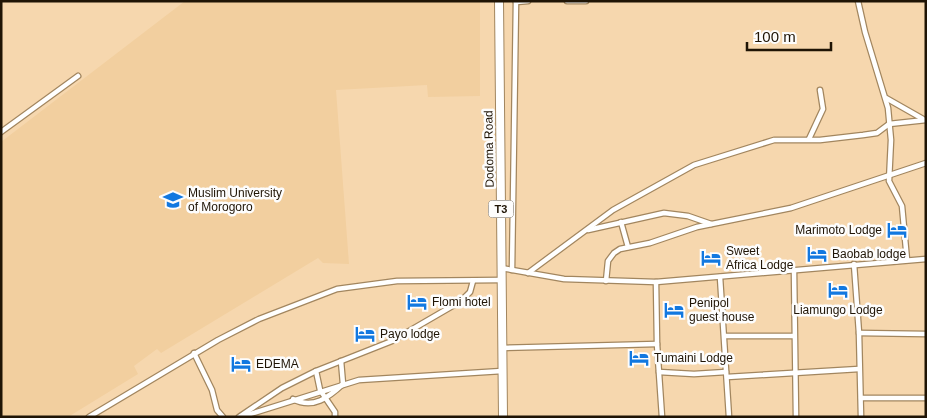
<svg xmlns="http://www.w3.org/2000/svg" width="927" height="418" viewBox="0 0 927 418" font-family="Helvetica,sans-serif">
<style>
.built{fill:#f2cf9f}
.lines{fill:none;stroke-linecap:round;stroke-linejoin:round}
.minor-casing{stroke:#a2865f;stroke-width:7}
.trunk-casing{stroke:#a2865f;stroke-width:10}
.minor{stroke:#fff;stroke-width:4.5}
.trunk{stroke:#fff;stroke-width:8}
.labels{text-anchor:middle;stroke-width:5;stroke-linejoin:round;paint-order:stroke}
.shield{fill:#fdfdfd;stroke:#625a4f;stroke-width:1}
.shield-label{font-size:11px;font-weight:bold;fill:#1f1405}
.street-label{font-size:12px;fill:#1f1405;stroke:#fdfdfd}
.poi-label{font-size:12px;fill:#1f1405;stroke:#fdfdfd;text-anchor:start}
</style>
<rect width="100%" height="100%" fill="#f6d7ae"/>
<polygon class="built" points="185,1 480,1 480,96 428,97 427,85 336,90 349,264 323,263 318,258 161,353 157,349 134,366 138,374 68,417 1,417 1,142"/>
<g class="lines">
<defs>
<g id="minor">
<polyline points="567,1 586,1"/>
<polyline points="858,1 865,32 888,108 891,140 889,181 902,206 907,260"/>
<polyline points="516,2 528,1"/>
<polyline points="886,98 923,119"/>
<polyline points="1,132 78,76"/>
<polyline points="809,139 823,109 820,90"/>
<polyline points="621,222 628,247"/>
<polyline points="588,230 664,213 688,216 711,224"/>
<polyline points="854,264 859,333 861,417"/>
<polyline points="501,268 564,279 656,282 926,259"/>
<polyline points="512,270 516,1"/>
<polyline points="794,270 796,417"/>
<polyline points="528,273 613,210 694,165 774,140 820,140 863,135 877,133 889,124 926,120"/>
<polyline points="720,277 729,417"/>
<polyline points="606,281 608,261 614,253 620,249 650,243 697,227 791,208 926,163"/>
<polyline points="656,282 657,344 662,417"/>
<polyline points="859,333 926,334"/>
<polyline points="725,336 794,336"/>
<polyline points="502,348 657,344"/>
<polyline points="194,353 212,390 217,410 223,417"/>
<polyline points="316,371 320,390 335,412 335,417"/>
<polyline points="659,372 694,374 726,372"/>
<polyline points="727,377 859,369"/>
<polyline points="861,398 926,398"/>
<path d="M293,399c20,11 36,-2 50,-15l-2,-23"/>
<polyline points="244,416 359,380 502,371"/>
<polyline points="89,417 218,340 259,319 337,289 397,281 501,280"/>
<polyline points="239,417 282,388 316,371 392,341 461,301 470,292 473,281"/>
</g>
<polyline id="trunk" points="499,1 503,417"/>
</defs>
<use href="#minor" class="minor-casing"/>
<use href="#trunk" class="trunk-casing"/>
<use href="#minor" class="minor"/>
<use href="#trunk" class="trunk"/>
</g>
<defs>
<symbol id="university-bare" viewBox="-9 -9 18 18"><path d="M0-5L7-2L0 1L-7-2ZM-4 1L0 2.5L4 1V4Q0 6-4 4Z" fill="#1278e0" stroke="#fdfdfd" stroke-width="2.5" paint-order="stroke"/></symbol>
<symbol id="hotel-bare" viewBox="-9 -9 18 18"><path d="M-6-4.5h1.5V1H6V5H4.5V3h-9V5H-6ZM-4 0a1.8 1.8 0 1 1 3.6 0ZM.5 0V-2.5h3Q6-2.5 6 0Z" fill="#1278e0" stroke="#fdfdfd" stroke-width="2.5" paint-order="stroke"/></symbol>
</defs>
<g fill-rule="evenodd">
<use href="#university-bare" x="159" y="186" width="28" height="28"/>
<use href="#hotel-bare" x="883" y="216" width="28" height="28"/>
<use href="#hotel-bare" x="803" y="240" width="28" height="28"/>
<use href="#hotel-bare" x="697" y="244" width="28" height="28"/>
<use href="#hotel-bare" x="824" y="276" width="28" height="28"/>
<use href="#hotel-bare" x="403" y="288" width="28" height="28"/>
<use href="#hotel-bare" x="660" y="296" width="28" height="28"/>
<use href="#hotel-bare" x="351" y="320" width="28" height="28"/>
<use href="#hotel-bare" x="625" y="344" width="28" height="28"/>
<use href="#hotel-bare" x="227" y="350" width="28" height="28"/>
</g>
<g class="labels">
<rect class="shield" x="488.5" y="200.5" width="25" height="17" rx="4"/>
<g class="shield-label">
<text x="501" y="213">T3</text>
</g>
<g class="street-label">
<text transform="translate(489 149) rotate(-91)" y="4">Dodoma Road</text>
</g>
<g class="poi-label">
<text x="188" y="197">Muslim University<tspan x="188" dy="14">of Morogoro</tspan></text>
<text x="882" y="234" text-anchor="end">Marimoto Lodge</text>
<text x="726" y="255">Sweet<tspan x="726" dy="14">Africa Lodge</tspan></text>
<text x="832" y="258">Baobab lodge</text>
<text x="432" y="306">Flomi hotel</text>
<text x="689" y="307">Penipol<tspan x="689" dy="14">guest house</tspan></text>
<text x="838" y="314" text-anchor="middle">Liamungo Lodge</text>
<text x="380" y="338">Payo lodge</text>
<text x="654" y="362">Tumaini Lodge</text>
<text x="256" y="368">EDEMA</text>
</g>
</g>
<rect width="927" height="418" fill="none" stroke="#1f1405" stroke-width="5"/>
<path d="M747 42v8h84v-8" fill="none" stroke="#1f1405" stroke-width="2.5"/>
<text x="754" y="42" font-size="15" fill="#1f1405" stroke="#fdfdfd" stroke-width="4" paint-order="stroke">100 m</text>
</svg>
